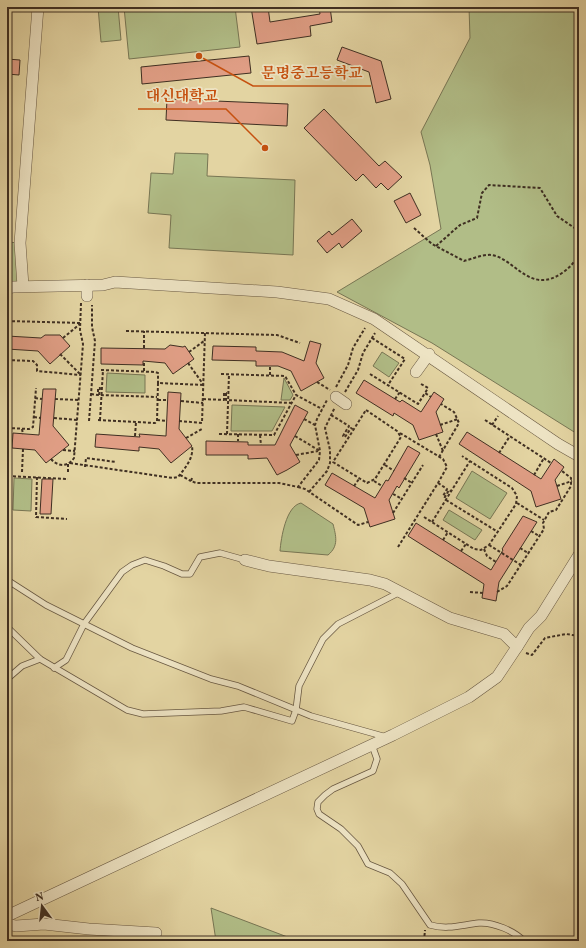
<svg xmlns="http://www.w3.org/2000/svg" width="586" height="948" viewBox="0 0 586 948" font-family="Vollkorn,'Noto Serif KR',serif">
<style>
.green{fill:#b1bd87;stroke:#787654}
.building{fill:#e09e85;stroke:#3f2f22}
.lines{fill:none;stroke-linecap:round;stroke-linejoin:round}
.lane-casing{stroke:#685842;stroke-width:7}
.street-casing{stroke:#685842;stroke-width:12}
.path{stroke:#3f2f22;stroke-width:2;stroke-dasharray:3 2;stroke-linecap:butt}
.lane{stroke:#ede3c3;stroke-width:5.5}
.street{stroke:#ede3c3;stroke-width:11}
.leader{fill:none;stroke:#c65110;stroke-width:1.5}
.callout-dot{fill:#c65110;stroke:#ede3c3;stroke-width:1.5}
.callout-label{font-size:15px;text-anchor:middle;font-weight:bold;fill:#c65110;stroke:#ede3c3;stroke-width:3.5;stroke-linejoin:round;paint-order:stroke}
</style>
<rect width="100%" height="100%" fill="#e3d4a2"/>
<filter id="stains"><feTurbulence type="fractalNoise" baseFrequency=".005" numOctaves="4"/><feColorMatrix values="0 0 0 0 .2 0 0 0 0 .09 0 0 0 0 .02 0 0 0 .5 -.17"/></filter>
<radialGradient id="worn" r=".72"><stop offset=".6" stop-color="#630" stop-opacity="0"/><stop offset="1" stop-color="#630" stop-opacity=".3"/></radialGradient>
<g class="green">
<polygon points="98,7 118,7 121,40 101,42"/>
<polygon points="124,7 235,7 240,47 129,59"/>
<polygon points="469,7 579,7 579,435 432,343 337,292 441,229 430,165 421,132 470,38"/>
<polygon points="175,153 208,154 207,176 295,180 293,255 169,248 171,215 148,213 151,173 173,174"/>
<polygon points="7,242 20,243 23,286 7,290"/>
<polygon points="382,352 399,363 389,377 373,366"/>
<polygon points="107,373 145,375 145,393 106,392"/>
<polygon points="284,378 293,395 290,400 281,400"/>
<polygon points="232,405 285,407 272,431 231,431"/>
<polygon points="472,471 507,493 490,519 456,498"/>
<polygon points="14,478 32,479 31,511 13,510"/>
<path d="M301,503l32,21c3,12 6,22 -5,31l-48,-4c1,-13 6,-45 21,-48z"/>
<polygon points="449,510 482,530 475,540 443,520"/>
<polygon points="211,908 298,941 216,941"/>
</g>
<g class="building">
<polygon points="251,7 268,7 270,22 320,14 319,7 330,7 332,22 310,26 311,36 257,44"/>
<polygon points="342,47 381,61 391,99 376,103 369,72 337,60"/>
<polygon points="249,56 251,73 142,84 141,67"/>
<polygon points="7,59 20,60 19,75 7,74"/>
<polygon points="167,99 288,104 287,126 166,120"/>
<polygon points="324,109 379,166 385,161 402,177 388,190 381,183 376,188 363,174 356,181 304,128"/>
<polygon points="410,193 421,215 406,223 394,201"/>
<polygon points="352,219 362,231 342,248 339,243 327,253 317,241 329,231 332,235"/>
<polygon points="45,335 60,335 70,346 50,364 38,351 7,349 7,336 41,338"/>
<polygon points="310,341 321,344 316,363 324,378 301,391 291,371 278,366 256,366 256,361 212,360 213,346 256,347 256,351 282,352 304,361"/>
<polygon points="170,345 183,347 185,346 194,359 173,374 165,363 143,361 143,365 101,364 101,348 165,349"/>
<polygon points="364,380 400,402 402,400 421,412 434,392 444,399 436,412 443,432 419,440 413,425 394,413 393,416 356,393"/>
<polygon points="43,389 56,389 53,426 69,445 46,463 35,450 12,448 13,433 39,435"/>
<polygon points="168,392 181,393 179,429 192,446 171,463 159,449 139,447 139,451 95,447 96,434 140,437 139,434 166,436"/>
<polygon points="295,405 308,412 290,445 300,462 287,470 277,475 267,458 248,459 248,455 206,455 206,441 248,442 248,445 275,445"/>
<polygon points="467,432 541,479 554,459 564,467 555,480 561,499 536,507 531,491 459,444"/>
<polygon points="408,446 420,453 399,488 397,486 389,500 395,519 370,527 364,508 325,485 332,473 375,498 386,480 388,481"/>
<polygon points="42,479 53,479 51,514 40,514"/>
<polygon points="523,516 537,522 499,582 496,601 482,598 484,584 408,536 416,523 491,570 503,550 502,549"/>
</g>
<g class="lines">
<defs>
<g id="lane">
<polyline points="7,580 46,605 132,648 211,679 238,686 311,716 386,737"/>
<polyline points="7,627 40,659 127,710 143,714 221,711 244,707 292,721 296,710 299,686 323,639 338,624 400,592"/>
<polyline points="54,668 66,660 84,624 122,572 132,565 145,560 164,566 182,574 190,574 200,557 220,553 245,560"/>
<polyline points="7,679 22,666 40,659"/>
<path d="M372,745l5,14 -4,12 -40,18 -8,6 -7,7 -1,7 2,5 22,15 17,17 10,18 22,9 12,11 28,41c18,5 31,0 49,-2 15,-1 35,8 45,18"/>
</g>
<g id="street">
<polyline points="23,286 20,243 38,7"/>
<polyline points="7,288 13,287 103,285 115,282 277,292 329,299 374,319 558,444 579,456"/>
<polyline points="87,296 87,285"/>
<polyline points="416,372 429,354"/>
<polyline points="336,397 346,404"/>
<polyline points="245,560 269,566 370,580 385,584 450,618 504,634 517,647 529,628 541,616 579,555"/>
<polyline points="7,916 393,735 469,697 497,677 517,647"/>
<polyline points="7,924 16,926 44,924 89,929 156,933"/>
</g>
</defs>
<use href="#lane" class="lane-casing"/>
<use href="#street" class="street-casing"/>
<g class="path">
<path d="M414,228l18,16 32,17c8,-2 19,-7 28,-6 23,4 38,40 70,18 9,-6 15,-13 17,-24"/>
<polyline points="436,246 460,225 477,218 482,193 489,185 540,188 557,216 579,231"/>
<polyline points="7,321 81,323"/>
<polyline points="126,331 277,335 300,343"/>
<polyline points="63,338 80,324"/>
<polyline points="372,338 405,359 388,385"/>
<polyline points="144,348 144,331"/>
<polyline points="189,352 204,341"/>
<polyline points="60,354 80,374"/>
<polyline points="7,360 33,361 37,365 37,371 81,375"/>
<polyline points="188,363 203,384"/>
<polyline points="101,370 155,372 158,373 158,383"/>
<polyline points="144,371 144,361"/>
<polyline points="221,374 285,376 296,395"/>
<polyline points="370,374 418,404 425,393 431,397"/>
<polyline points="270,375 270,366"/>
<polyline points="317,382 330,390"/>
<polyline points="421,384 428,388 425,393"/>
<polyline points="336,387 348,365 353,348 365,328"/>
<polyline points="345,392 358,370 363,353 375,333"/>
<polyline points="91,394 98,395 98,388 100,388 99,395 157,397"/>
<polyline points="35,398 42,399"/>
<polyline points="55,399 79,400"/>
<polyline points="203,399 224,400 224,393 226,393 226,400 292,403"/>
<polyline points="395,399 400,392"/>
<polyline points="158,400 168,400"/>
<polyline points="181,401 203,403"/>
<polygon points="366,410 397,431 401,437 375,479 367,483 333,462"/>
<polyline points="331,415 349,426 343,436 345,437 351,428 354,430"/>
<polyline points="34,417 41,418"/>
<polyline points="54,418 78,420"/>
<polyline points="304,419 315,425"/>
<polyline points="98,420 155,423 157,421 158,383 204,385"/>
<polyline points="100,420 103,370"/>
<polyline points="157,420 167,421"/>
<polyline points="485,420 551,463"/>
<polyline points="89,421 95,341 92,327 92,305"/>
<polyline points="179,421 202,423 205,333"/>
<polyline points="440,425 458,419"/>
<polyline points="492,425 498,416"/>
<polyline points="7,428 29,429 33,427 36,388"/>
<polyline points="22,429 23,434"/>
<polyline points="219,434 274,435 296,395 322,409"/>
<polyline points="227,434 229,374"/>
<polyline points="238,434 238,441"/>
<polyline points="436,434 443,451"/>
<polyline points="260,435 261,445"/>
<polyline points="135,436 136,422"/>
<polyline points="295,436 320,451"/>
<polyline points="186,438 202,429"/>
<polyline points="63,450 75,451"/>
<polyline points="499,453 510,436"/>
<polyline points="296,455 318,451"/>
<polyline points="439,457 459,423 454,412 441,404"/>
<path d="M51,459c7,8 17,8 23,-1l9,-114 -3,-14 1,-27"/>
<path d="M70,463l103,15 5,-1c7,-9 16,-19 14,-31"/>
<polyline points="68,464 68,473"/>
<polyline points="385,465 394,471"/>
<polyline points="85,467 86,458 116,462"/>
<polyline points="22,472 23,449"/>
<polyline points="180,475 191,481"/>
<polyline points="534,475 544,458"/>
<polyline points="8,476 68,479"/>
<polyline points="37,477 36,517 67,519"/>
<polyline points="192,478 191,481 196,483 279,483 298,487 319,460 320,451 315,425 317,419 327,400"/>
<polyline points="404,478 412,483"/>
<polyline points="374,481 382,486"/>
<polyline points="438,483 447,489 443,496 445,497 449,490 451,491"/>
<polyline points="354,486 359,479"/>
<polyline points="557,486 572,481"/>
<polyline points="298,487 305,489 358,525 368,522"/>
<polyline points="309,492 327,471 330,463 330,450 325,428 335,407"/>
<polyline points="393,494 402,499"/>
<polyline points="446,500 498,532"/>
<polyline points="517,503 544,520"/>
<polyline points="393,513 423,465"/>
<polyline points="424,517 474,549 481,550 489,545 516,504 517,496 512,488 462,456"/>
<polyline points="432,522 470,461"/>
<polyline points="531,531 539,536"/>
<polyline points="443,540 448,532"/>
<polyline points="489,545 521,565"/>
<polyline points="398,547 438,483 447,467 443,459 400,433"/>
<polyline points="520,548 528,553"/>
<polyline points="484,549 487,556 496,562"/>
<polyline points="461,551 466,544"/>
<polyline points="470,592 483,593"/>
<polyline points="497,592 507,586 544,529 543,523 549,512 556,510 571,486 571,478 562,471"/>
<polyline points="526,653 532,655 545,638 566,634 579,636"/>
<polyline points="424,941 425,930"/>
</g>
<use href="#lane" class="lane"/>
<use href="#street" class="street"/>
</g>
<path class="leader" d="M199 56L253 86H371M265 148L226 109H138"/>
<g class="callout-dot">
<circle cx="199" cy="56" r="4"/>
<circle cx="265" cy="148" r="4"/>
</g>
<g class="callout-label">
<text x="312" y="78">문명중고등학교</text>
<text x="182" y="101">대신대학교</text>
</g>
<rect width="586" height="948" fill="none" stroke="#e3d4a2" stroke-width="24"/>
<rect x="8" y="8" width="570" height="932" fill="none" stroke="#3f2f22" stroke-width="2"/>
<rect x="12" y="12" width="562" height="924" fill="none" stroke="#3f2f22"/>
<g transform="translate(42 906) rotate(345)" stroke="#ede3c3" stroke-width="3" paint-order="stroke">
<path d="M0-3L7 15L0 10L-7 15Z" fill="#3f2f22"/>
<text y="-6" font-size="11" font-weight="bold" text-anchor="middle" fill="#3f2f22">N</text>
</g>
<rect width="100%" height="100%" filter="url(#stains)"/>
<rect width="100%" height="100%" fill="url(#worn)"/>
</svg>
